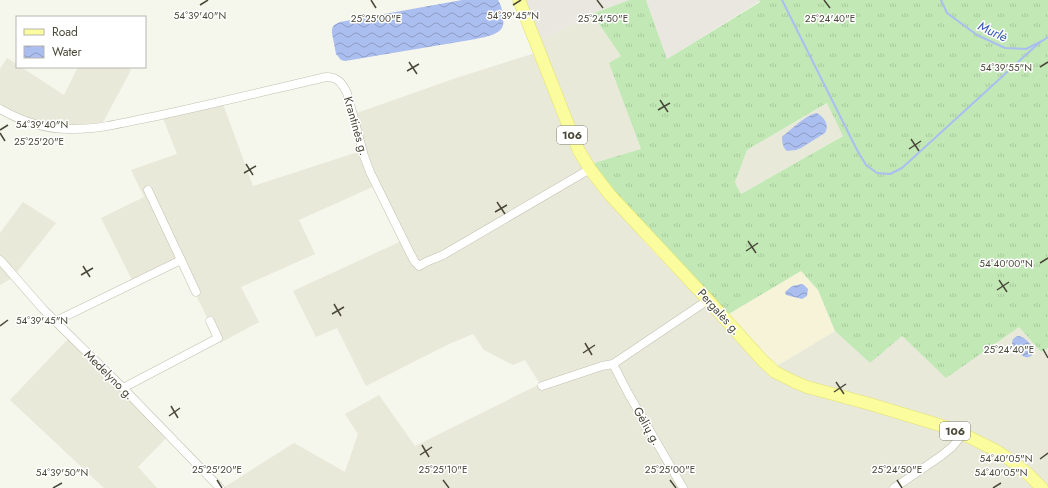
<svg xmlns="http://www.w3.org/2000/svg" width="1048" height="488" viewBox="0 0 1048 488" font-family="Jost,sans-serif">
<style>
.residential{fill:#e9e9da}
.commercial{fill:#f6f3d8}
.industrial{fill:#e9e7e0}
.grass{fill:url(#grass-tufts);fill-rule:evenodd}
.water{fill:url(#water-waves)}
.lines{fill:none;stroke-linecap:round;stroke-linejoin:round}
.stream{stroke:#abbef0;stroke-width:2}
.street-casing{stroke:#c1c1ae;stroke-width:9}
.primary-casing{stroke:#e1e26d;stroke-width:13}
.street{stroke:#fff;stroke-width:8}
.primary{stroke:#fafc9e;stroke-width:12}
.ticks{fill:none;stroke:#4a4939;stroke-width:1.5}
.labels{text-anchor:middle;stroke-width:3;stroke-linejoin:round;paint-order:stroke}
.shield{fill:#fff;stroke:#808074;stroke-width:1}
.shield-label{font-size:11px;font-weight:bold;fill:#4a4939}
.street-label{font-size:12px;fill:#4a4939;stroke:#fff}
.water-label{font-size:13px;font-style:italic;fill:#3356b5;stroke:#fff}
.ticks-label{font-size:10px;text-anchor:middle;fill:#4a4939;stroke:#fff;stroke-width:3;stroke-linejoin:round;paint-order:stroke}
</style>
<defs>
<pattern id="grass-tufts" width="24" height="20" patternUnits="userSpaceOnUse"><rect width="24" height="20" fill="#c2e8b6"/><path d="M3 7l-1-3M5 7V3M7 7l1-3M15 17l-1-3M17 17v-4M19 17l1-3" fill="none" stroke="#a8c89d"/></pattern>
<pattern id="water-waves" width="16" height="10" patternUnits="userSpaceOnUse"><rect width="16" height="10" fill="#abbef0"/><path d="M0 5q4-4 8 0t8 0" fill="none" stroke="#8d9cc3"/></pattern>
</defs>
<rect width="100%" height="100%" fill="#f5f6ec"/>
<g class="residential">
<polygon points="592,14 621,56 610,63 641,149 597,162 592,165 583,150 541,40"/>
<polygon points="535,53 563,124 620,214 648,246 720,321 765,369 950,432 1002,459 1037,488 223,488 294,443 345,472 358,434 345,414 379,395 415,446 540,384 525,360 513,365 484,350 473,334 449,344 366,386 337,328 316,337 293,291 406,239 379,184 299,220 315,254 241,287 259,322 220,343 180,264 135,286 101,218 144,197 131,170 177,154 163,118 223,104 253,186 364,150 354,114 456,78"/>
<polygon points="7,58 17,64 17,67 21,67 64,95 78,67 127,67 131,70 102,124 52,125 22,117 0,104 0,69"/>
<polygon points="828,103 844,135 741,194 735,182 747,150"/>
<polygon points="23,202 56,223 12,278 0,285 0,233"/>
<polygon points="1019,327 1041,352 1048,348 1048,488 1014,456 988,439 956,426 803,382 775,367 835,331 870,363 902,336 946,377"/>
<polygon points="68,339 167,437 138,467 157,488 104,488 10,400"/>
</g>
<polygon class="commercial" points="801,271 818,290 835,331 775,367 727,315"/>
<g class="industrial">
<polygon points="525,0 629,0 592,14 541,40"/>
<polygon points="646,0 759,0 760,1 667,59"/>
</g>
<path class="grass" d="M629,0h17l21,59 93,-57 -1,-2h289v348l-7,4 -22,-25 -73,51 -44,-42 -32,27 -35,-32 -17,-41 -17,-19 -74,44 -117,-126 -18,-24 5,-3 44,-13 -32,-86 12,-7 -29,-42zM827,103l16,33 -102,58 -6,-12 12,-32z"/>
<g class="water">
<path d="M462,0h36c3,5 4,9 5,15 0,3 1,7 0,10 -2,10 -19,12 -27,14l-131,22 -4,-1 -5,-6 -4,-21v-4l2,-4 6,-3z"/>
<path d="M817,113c7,4 13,12 8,20l-24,15 -5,2 -9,1c-4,-3 -5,-9 -5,-14 9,-7 23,-22 35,-24z"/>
<polygon points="802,284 804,285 808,289 807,296 802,299 786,295 785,292 792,286"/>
<path d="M1017,336c8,0 14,8 17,15 -1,5 -5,7 -9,6 -6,-3 -11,-8 -13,-14l1,-4z"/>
</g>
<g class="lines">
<g class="stream">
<polyline points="782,0 857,150 866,165 877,173 890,174 902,168 1040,42"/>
<polyline points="941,0 947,13 977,35 1005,48 1026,49 1042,41 1048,37"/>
</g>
<defs>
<g id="street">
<path d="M0,109c24,14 48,21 75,20 28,0 55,-8 82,-13 56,-12 113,-26 169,-39 12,0 16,6 21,16l17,63 6,16 41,83 4,7 4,4 7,-4 17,-7 147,-86"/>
<polyline points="148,190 181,260"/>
<polyline points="0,260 43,309 123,388 220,488"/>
<polyline points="56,321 181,260 196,292"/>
<polyline points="613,364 628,393 683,488"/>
<polyline points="542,386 602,366 613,364 708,300"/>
<polyline points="123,388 218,338 210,321"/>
<polyline points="894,488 941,456 952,447 963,434"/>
</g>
<polyline id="primary" points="519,0 571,132 579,151 590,169 610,195 708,300 762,360 775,372 795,382 807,387 870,404 943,426 963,434 995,450 1012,461 1028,474 1042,488"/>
</defs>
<use href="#street" class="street-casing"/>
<use href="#primary" class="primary-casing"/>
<use href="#street" class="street"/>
<use href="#primary" class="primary"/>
</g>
<path class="ticks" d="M371,0l5,8M597,0l6,8M824,0l6,8M200,5l8,-5M513,5l8,-5M409,62l8,12M1040,67l8,-5M407,71l12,-7M660,100l8,12M658,110l12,-7M0,130l8,-5M0,133l5,8M911,139l8,12M909,149l12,-8M246,164l7,11M244,173l12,-7M497,202l8,12M495,212l12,-7M748,241l8,12M746,251l12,-8M1040,263l8,-5M83,266l7,11M81,275l12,-7M999,280l8,12M997,290l12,-8M334,304l7,12M332,314l12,-7M0,326l8,-6M585,343l7,12M1043,349l5,9M583,353l12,-8M836,382l8,12M834,392l12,-8M171,406l7,12M169,416l11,-8M422,445l7,12M420,455l12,-8M1040,459l8,-6M217,480l5,8M443,480l6,8M670,480l6,8M897,480l5,8M53,488l9,-5M993,488l8,-5"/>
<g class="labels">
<g class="shield">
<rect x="557" y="126" width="30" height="18" rx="3"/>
<rect x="940" y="422" width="30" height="18" rx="3"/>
</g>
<g class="shield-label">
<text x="572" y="139">106</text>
<text x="955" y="435">106</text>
</g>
<g class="street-label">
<text transform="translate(356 126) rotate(74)" y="4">Krantinės g.</text>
<text transform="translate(719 312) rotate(48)" y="4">Pergalės g.</text>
<text transform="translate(109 375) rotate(45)" y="4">Medelyno g.</text>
<text transform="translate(647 426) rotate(60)" y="4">Gėlių g.</text>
</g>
<g class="water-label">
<text transform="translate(993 31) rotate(25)" y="5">Murlė</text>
</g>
</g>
<g class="ticks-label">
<text x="200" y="19">54°39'40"N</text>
<text x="513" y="19">54°39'45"N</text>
<text x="376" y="22">25°25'00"E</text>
<text x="603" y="22">25°24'50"E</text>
<text x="830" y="22">25°24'40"E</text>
<text x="1006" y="71">54°39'55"N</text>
<text x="42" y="128">54°39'40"N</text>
<text x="39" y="145">25°25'20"E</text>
<text x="1006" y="267">54°40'00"N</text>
<text x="42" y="324">54°39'45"N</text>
<text x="1009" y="353">25°24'40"E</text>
<text x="1006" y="462">54°40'05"N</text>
<text x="217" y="473">25°25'20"E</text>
<text x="443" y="473">25°25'10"E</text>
<text x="670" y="473">25°25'00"E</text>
<text x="897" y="473">25°24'50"E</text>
<text x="62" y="476">54°39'50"N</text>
<text x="1001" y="476">54°40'05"N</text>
</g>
<rect x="16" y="16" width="130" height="52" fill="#ffffff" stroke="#b7b6b0"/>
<rect x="24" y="29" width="20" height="6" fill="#fafc9e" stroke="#b7b6b0"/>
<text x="52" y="36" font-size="12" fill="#4a4939">Road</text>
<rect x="24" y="46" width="20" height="12" fill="url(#water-waves)" stroke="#b7b6b0"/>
<text x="52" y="56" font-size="12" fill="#4a4939">Water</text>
</svg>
